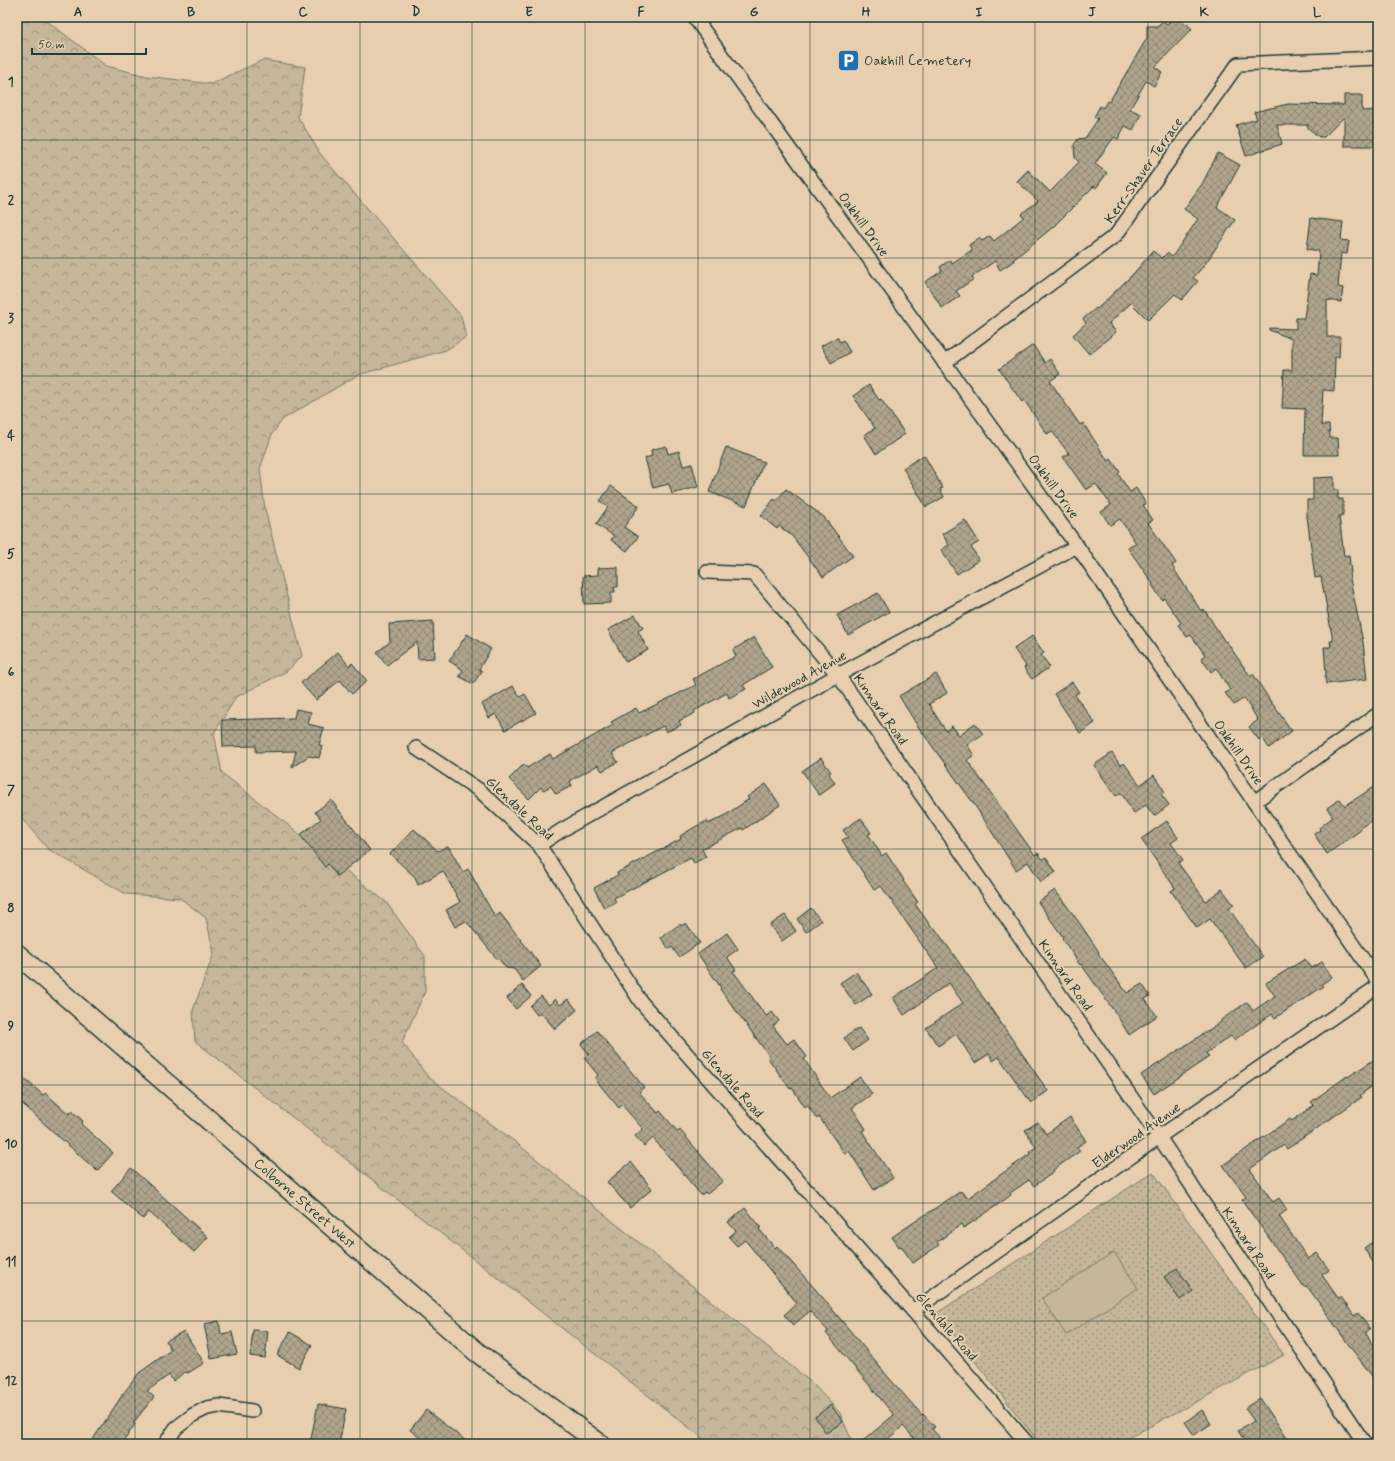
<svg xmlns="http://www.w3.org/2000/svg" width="1395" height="1461" viewBox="0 0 1395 1461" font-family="Mynerve,sans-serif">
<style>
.forest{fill:url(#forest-crowns);stroke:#727a67}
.park{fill:url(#park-dots);stroke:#727a67}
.pitch{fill:#c6b69a;stroke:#727a67}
.building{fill:url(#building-cross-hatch);stroke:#1f3d34}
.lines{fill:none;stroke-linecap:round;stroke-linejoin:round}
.minor-casing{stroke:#1f3d34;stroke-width:16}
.secondary-casing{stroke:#1f3d34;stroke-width:22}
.minor{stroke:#e7ceaf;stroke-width:13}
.secondary{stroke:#e7ceaf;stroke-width:19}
.grid{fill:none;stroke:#1f3d34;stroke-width:1;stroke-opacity:0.55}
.labels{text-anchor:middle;stroke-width:4;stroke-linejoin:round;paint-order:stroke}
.poi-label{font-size:14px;fill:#1f3d34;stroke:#e7ceaf;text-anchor:start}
.street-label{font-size:14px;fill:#1f3d34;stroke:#e7ceaf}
.neatline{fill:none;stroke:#1f3d34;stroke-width:1.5}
.grid-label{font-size:13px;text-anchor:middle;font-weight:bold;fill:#1f3d34}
</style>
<defs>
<pattern id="forest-crowns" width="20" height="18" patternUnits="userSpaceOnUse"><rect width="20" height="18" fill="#c6b69a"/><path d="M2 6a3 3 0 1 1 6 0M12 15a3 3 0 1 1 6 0" fill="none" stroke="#a0957e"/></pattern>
<pattern id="park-dots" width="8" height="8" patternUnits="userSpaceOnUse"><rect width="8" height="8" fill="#c6b69a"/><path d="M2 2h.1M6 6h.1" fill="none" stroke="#a0957e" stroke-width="1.8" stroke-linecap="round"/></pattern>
<pattern id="building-cross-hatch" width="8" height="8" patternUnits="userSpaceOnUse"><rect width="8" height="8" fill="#b0a58c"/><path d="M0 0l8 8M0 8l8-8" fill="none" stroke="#8f8873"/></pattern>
</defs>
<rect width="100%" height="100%" fill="#e7ceaf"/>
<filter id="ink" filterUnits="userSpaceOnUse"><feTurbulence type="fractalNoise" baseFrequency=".025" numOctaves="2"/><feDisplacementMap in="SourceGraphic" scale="8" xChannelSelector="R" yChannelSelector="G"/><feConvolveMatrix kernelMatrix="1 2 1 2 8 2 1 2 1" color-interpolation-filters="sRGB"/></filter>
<g filter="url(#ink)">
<polygon class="forest" points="17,17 42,17 106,66 147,76 211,84 263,60 305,67 298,117 321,155 461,316 466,337 446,350 358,375 283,419 272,434 260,469 265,509 302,656 287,671 236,697 214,733 222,773 386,902 425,956 425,992 402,1042 428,1077 514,1141 812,1383 840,1413 853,1444 710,1444 195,1041 193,1010 214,953 206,918 180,898 126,894 48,849 17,813"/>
<polygon class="park" points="1153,1172 1284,1355 1117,1444 1040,1444 937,1313"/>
<polygon class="pitch" points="1114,1252 1138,1288 1066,1335 1042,1298"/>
<g class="building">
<polygon points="1174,17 1180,17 1192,29 1155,67 1162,72 1154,86 1146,81 1130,109 1141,114 1133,130 1125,126 1118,139 1114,137 1095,164 1107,173 1096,188 1094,186 1053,227 1013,260 1014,261 1000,270 995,261 972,277 974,279 956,291 960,296 942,308 925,282 942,271 940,267 950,260 952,263 972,250 969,245 979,238 982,241 990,236 994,241 1024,217 1021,214 1038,201 1017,181 1028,170 1050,192 1079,162 1075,158 1074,145 1078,139 1085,138 1098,119 1094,117 1100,106 1103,108 1107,101 1109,102 1147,38 1147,26 1157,26 1163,21 1167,24"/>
<polygon points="1344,95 1362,95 1362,111 1378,110 1378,146 1344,146 1344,117 1324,137 1319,137 1308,128 1308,125 1277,125 1282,144 1246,156 1236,125 1257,119 1254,112 1288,104 1344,105"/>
<polygon points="1218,153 1240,165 1217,207 1235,220 1205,264 1193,278 1198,281 1182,300 1175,294 1148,320 1131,303 1109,323 1116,332 1089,354 1073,335 1086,323 1083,319 1096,308 1097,309 1133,274 1153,251 1162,258 1167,253 1172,257 1198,219 1184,209 1202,184"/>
<polygon points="1311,218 1343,222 1341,240 1349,241 1347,254 1341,253 1338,287 1343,288 1341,302 1327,300 1327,337 1340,337 1339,357 1335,357 1334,391 1323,390 1321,425 1329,425 1330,438 1338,438 1339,455 1304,455 1305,409 1282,408 1284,370 1292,370 1292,339 1269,330 1269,328 1296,329 1296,318 1304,318 1310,274 1317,275 1319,251 1307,249"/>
<polygon points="837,337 840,342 843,340 850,352 831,363 821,346"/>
<polygon points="1033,345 1045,363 1050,359 1060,374 1050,381 1080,425 1083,423 1108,461 1111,459 1120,472 1118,474 1130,492 1136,488 1146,504 1143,505 1153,520 1148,523 1176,563 1172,566 1201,611 1204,609 1225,642 1226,641 1250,676 1253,674 1269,699 1292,731 1269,748 1262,737 1259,740 1249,727 1258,720 1244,698 1234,705 1225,693 1230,690 1216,668 1211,672 1201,658 1205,655 1191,635 1187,637 1178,625 1181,623 1164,598 1162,600 1152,585 1153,584 1128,548 1136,543 1120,519 1110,525 1101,512 1111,505 1096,484 1086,490 1063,457 1069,454 1052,431 1047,434 1024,400 1022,402 999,369"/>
<polygon points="869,385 879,400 881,399 905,434 876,454 864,435 875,428 853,396"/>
<polygon points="666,446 668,454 679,451 683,466 692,464 698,487 672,494 669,484 653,488 645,458 652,456 651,450"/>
<polygon points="726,447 764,462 746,506 709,492"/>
<polygon points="924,455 943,488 940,489 944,497 926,507 903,468"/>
<polygon points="1334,477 1334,490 1338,490 1338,499 1343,499 1343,516 1339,516 1344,556 1349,555 1351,573 1349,574 1363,642 1367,679 1326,684 1325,676 1326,674 1324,647 1331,647 1330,641 1333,641 1321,577 1315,578 1307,516 1307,500 1313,500 1313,478"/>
<polygon points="611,486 639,506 624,527 638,537 627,551 611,540 614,536 596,524 608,507 600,501"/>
<polygon points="786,489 824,517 853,556 823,577 792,536 779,526 777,529 761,516 774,499 776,501"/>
<polygon points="965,520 979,542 971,547 979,560 957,574 941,550 949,545 942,534"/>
<polygon points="618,567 618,587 614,587 615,592 611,592 611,603 584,604 583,576 598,575 598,568"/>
<polygon points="878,593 889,612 848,635 837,615"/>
<polygon points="635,615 643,628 638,631 648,650 626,662 608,630"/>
<polygon points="433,621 435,658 418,659 417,642 387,665 377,652 390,642 389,624"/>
<polygon points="467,634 491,649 479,669 482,671 473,684 459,676 463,670 449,661"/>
<polygon points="1032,636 1044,653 1041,655 1050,667 1032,679 1024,668 1026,666 1014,649"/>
<polygon points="754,637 772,667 743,685 746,689 729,698 727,693 694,711 695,713 679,721 681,725 666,732 663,726 612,753 618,762 602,771 598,765 570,781 572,786 556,794 551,786 543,790 541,787 529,799 509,779 524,764 527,768 550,754 553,759 613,725 611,722 636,708 639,713 696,685 693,679 736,656 733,650"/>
<polygon points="338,652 349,666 352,663 367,681 352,694 340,680 316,700 301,683"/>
<polygon points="936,674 947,693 929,704 932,707 931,708 946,731 952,726 959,735 975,723 983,734 967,745 974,755 967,760 1035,855 1038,853 1042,859 1046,857 1056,872 1041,882 1028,862 1016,870 974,804 917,725 899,696"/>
<polygon points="1072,682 1079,692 1075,695 1095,723 1080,733 1054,694"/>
<polygon points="513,686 520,697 525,694 536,713 505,730 496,714 489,718 482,704"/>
<polygon points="296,709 311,712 308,724 324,728 319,745 322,746 319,758 309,756 292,767 296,751 256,752 256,746 223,747 222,720 294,718"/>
<polygon points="1112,753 1120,765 1124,763 1140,785 1154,775 1165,792 1161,794 1169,805 1154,816 1146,805 1134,813 1121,793 1116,796 1094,765"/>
<polygon points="821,758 831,772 829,774 835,783 819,795 802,771"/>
<polygon points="766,784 780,805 743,830 742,828 702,849 706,857 694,863 691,858 614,898 616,902 604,908 594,888 618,875 617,873 681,839 680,836 695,827 707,821 708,824 724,816 749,799 747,797"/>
<polygon points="1378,784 1378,816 1360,828 1361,830 1327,854 1314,834 1320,830 1319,828 1333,817 1327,808 1340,799 1345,806"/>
<polygon points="331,800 370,850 337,876 328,864 325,867 300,835 321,819 315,812"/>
<polygon points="861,818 871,833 868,834 882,856 886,853 904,880 903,881 918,902 915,904 932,928 934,927 951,951 1048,1091 1031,1103 999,1057 993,1061 989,1054 975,1063 956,1034 938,1046 926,1028 963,1003 949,983 904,1015 893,998 938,968 881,886 874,890 842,840 848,837 843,830"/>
<polygon points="1167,821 1178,838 1171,843 1183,860 1178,863 1206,901 1222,889 1234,905 1229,909 1263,957 1246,968 1210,919 1197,928 1171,891 1175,888 1141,839"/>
<polygon points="414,829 438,851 448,846 463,872 468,869 495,917 500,913 541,966 523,981 514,969 506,968 498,958 497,959 466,921 455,927 446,910 460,902 443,871 418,885 415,877 390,854"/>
<polygon points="1055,890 1081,925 1099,952 1098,953 1127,993 1142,984 1150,996 1145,999 1157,1016 1129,1035 1118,1017 1081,964 1080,965 1062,938 1063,937 1038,902"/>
<polygon points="811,908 821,921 806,932 797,919"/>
<polygon points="785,915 796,931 782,941 770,925"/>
<polygon points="686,923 700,943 679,957 672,947 669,949 661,938 680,924 681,926"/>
<polygon points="727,933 738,949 727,957 736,970 733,971 766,1016 772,1012 779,1021 773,1026 787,1044 794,1039 807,1057 804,1059 830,1098 860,1077 872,1094 852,1108 866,1129 862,1131 893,1178 874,1190 849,1151 845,1154 819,1117 817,1119 807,1105 805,1107 792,1088 790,1089 768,1058 770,1057 720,989 721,988 698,954"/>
<polygon points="1305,959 1312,968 1322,962 1332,977 1322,984 1324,986 1275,1018 1272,1014 1234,1040 1231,1036 1206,1053 1209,1057 1154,1094 1141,1075 1221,1022 1221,1020 1247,1002 1253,1011 1275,996 1266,983"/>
<polygon points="856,972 872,994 856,1005 840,983"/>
<polygon points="522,985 531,996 516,1009 507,998"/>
<polygon points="541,996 549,1005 555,999 560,1005 568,999 577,1010 555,1029 541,1013 537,1015 530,1006"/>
<polygon points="859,1028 868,1040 853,1051 844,1038"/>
<polygon points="597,1031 644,1087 639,1092 658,1113 660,1111 678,1132 680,1130 723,1181 707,1194 705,1192 701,1195 653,1138 644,1146 635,1136 643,1129 622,1105 619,1108 595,1079 598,1075 584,1058 589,1054 581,1044"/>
<polygon points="1378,1057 1378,1082 1360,1095 1362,1097 1287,1149 1284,1145 1250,1169 1273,1202 1279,1198 1287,1210 1279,1216 1308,1259 1317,1253 1329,1270 1322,1275 1338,1298 1341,1297 1354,1316 1358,1313 1370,1329 1366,1332 1366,1334 1378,1351 1378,1384 1351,1348 1307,1286 1304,1287 1287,1262 1286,1262 1242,1200 1246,1197 1223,1165 1290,1119 1292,1121 1314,1105 1311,1102 1347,1076 1348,1077"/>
<polygon points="17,1072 43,1095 45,1093 69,1114 72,1111 83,1121 81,1124 113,1153 97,1171 17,1099"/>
<polygon points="1070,1117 1086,1141 1077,1147 1080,1151 1053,1170 1054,1172 1034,1186 1029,1180 1010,1193 1011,1195 996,1206 964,1228 962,1224 937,1242 939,1245 913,1263 901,1246 899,1247 892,1237 961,1191 966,1197 967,1196 968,1198 1010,1168 1030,1154 1029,1152 1036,1147 1025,1130 1038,1122 1046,1134"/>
<polygon points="631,1162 652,1189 630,1208 607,1182"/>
<polygon points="131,1168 208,1237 194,1252 149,1212 143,1219 111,1191"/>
<polygon points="745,1208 761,1227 759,1229 775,1248 777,1246 823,1298 889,1378 922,1415 923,1414 935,1427 932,1429 945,1444 919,1444 903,1426 882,1444 859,1444 894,1415 826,1333 828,1331 810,1311 793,1325 784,1315 797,1303 745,1240 737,1246 729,1237 736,1231 728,1222"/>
<polygon points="1378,1238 1378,1270 1364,1248"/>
<polygon points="1177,1268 1193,1291 1180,1300 1164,1277"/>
<polygon points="219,1321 221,1334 232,1332 237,1354 211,1359 204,1324"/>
<polygon points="253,1330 268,1331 265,1358 250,1356"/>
<polygon points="184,1331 204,1363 188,1373 185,1372 173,1381 169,1375 147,1391 154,1397 133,1423 135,1424 122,1444 90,1444 123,1394 139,1373 171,1350 166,1341"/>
<polygon points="290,1332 312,1345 299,1368 277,1355"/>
<polygon points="1260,1398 1291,1444 1247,1444 1238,1431 1254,1421 1245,1408"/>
<polygon points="318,1404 346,1409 339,1444 310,1444"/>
<polygon points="831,1405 843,1422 826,1433 815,1417"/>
<polygon points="426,1410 470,1444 428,1444 410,1430"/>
<polygon points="1202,1410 1211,1424 1194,1435 1185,1422"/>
</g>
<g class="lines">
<defs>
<g id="minor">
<polyline points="694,17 1077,546 1378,981"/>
<polyline points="944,363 1116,235 1238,64 1378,58"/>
<polyline points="707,572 754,574 838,675 1159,1137 1365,1444"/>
<polyline points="416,748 479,790 539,845 641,1002 913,1311 1028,1444"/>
<polyline points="1254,802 1378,714"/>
<polyline points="539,845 562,830 838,675 1077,546"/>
<polyline points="913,1311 1159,1137 1378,986"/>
<polyline points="165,1444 176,1428 193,1415 207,1408 219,1406 252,1411"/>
</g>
<polyline id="secondary" points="17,954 478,1353 600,1444"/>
</defs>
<use href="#minor" class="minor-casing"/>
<use href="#secondary" class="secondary-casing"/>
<use href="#minor" class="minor"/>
<use href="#secondary" class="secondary"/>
</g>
</g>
<path class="grid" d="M135,17v1427M247,17v1427M360,17v1427M472,17v1427M585,17v1427M698,17v1427M810,17v1427M923,17v1427M1035,17v1427M1148,17v1427M1260,17v1427M17,140h1361M17,258h1361M17,376h1361M17,494h1361M17,612h1361M17,730h1361M17,849h1361M17,967h1361M17,1085h1361M17,1203h1361M17,1321h1361"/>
<defs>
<symbol id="parking-square" viewBox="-11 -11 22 22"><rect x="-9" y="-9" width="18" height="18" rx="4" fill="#1f6fb2" stroke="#e7ceaf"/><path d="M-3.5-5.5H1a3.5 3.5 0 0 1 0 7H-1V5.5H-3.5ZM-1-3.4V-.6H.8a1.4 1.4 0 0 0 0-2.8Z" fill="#fff"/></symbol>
</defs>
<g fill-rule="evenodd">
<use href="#parking-square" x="836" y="48" width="25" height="25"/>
</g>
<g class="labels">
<g class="poi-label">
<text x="864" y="65">Oakhill Cemetery</text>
</g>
<g class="street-label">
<text transform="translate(1143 170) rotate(-55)" y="5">Kerr-Shaver Terrace</text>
<text transform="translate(864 224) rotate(54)" y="5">Oakhill Drive</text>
<text transform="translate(1054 486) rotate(54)" y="5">Oakhill Drive</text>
<text transform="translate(799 679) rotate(-29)" y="5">Wildewood Avenue</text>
<text transform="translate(881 709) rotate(55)" y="5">Kinnard Road</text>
<text transform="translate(1239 752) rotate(55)" y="5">Oakhill Drive</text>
<text transform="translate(520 808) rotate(43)" y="5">Glendale Road</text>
<text transform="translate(1066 975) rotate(55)" y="5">Kinnard Road</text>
<text transform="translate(733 1083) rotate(49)" y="5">Glendale Road</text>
<text transform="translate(1136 1135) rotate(-35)" y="5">Elderwood Avenue</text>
<text transform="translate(305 1203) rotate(41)" y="5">Colborne Street West</text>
<text transform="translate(1249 1243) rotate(56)" y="5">Kinnard Road</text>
<text transform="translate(947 1326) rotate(49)" y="5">Glendale Road</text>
</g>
</g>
<rect width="1395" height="1461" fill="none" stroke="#e7ceaf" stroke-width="44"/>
<path d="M32 48v6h114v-6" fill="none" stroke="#1f3d34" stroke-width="2"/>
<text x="38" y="48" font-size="12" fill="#1f3d34" stroke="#e7ceaf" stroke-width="3" paint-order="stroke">50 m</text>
<rect x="22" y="22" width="1351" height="1417" class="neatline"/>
<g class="grid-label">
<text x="78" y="16">A</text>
<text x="191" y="16">B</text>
<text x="303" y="16">C</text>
<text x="416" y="16">D</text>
<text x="529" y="16">E</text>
<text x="641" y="16">F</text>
<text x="754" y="16">G</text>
<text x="866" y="16">H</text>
<text x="979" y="16">I</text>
<text x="1092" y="16">J</text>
<text x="1204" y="16">K</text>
<text x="1317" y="16">L</text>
<text x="11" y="86">1</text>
<text x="11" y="204">2</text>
<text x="11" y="322">3</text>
<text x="11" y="440">4</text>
<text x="11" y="558">5</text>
<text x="11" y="676">6</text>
<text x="11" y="794">7</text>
<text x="11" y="912">8</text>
<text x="11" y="1030">9</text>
<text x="11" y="1148">10</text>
<text x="11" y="1266">11</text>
<text x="11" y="1385">12</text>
</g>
</svg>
